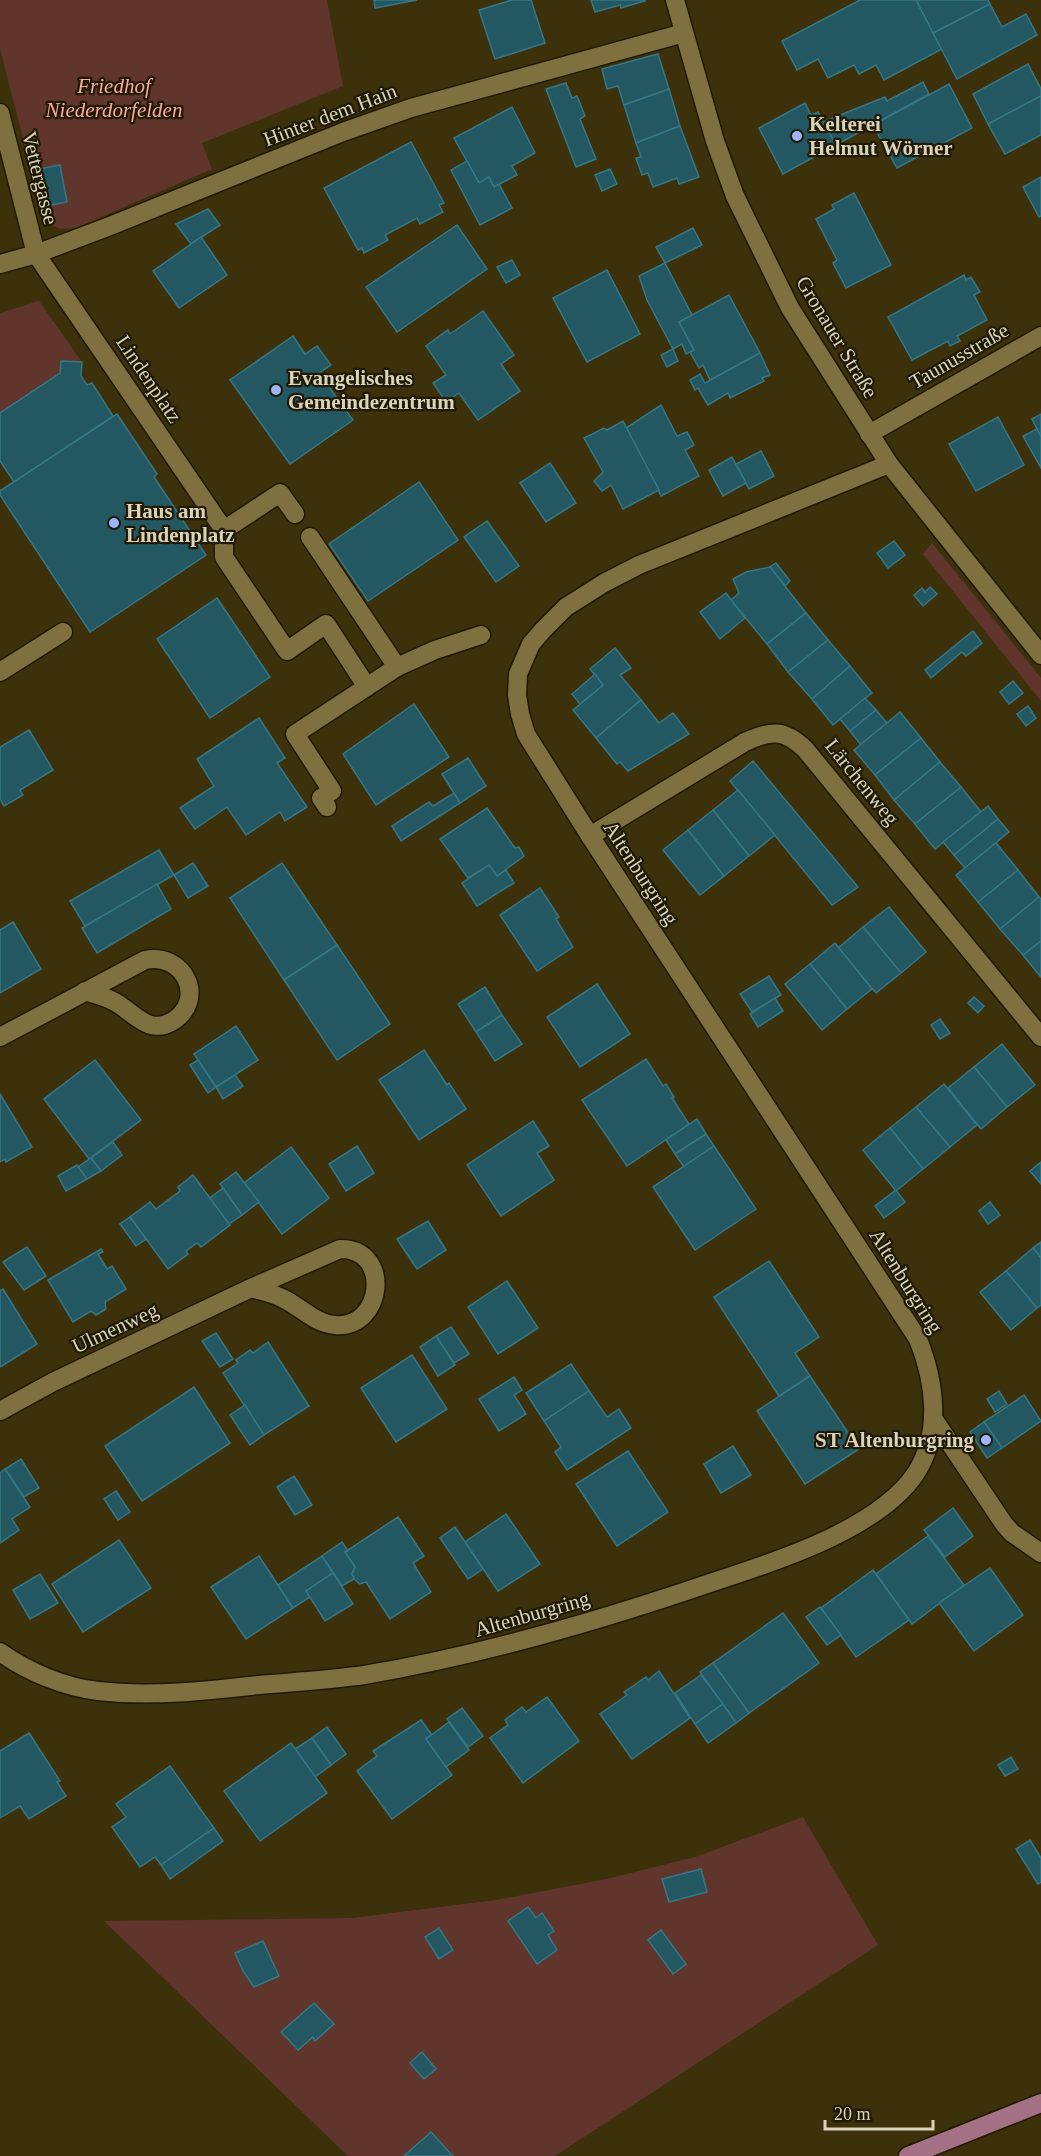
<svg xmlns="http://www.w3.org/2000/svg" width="1041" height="2156" viewBox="0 0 1041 2156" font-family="Georgia,serif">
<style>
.green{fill:#5f352c}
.building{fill:#235863;stroke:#367785;stroke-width:1.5}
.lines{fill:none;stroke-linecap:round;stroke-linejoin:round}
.minor-casing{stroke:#211902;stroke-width:21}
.major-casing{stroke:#211902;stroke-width:21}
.minor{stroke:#7f7040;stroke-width:18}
.major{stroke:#a47184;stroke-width:18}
.poi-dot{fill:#a0b3fd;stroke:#1f1906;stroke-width:2}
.labels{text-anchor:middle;stroke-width:4.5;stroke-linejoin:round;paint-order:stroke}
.park-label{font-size:21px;font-style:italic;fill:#fdaa98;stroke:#1f1906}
.street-label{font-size:21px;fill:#dad3ba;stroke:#1f1906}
.poi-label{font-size:21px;font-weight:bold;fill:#dad3ba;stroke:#1f1906;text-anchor:start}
</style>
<rect width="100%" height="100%" fill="#3c310b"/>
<g class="green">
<path d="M0,0h327l16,86 -141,57 10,26 -134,58c-18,3 -24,3 -35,-11l-43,-167z"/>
<polygon points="39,301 82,362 61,361 60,373 0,413 0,313"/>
<polygon points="932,543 1041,678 1041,701 923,554"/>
<polygon points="803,1817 878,1945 555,2156 348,2156 104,1921 352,1918 496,1900 607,1879 695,1857"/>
</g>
<g class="building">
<polygon points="374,0 417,0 375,8"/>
<polygon points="512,0 531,0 545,43 495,59 479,10"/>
<polygon points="591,0 645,0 645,1 621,8 620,5 595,12"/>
<polygon points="860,0 916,0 942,49 884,80 876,65 859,74 854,65 828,78 818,59 797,70 782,41"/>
<polygon points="916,0 988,0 990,4 933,33"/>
<polygon points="990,4 1002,27 1026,14 1037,35 957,79 933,33"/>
<polygon points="658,54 669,89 624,105 618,86 607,89 602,69"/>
<polygon points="1028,64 1041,89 1041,96 988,124 973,94"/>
<polygon points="923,82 929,94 836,145 823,122 885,97 887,101"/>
<polygon points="566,83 572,98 577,96 585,116 580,119 596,159 576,167 546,89"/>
<polygon points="949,84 972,128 897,168 873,125"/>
<polygon points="669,89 680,126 636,143 624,105"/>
<polygon points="1041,96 1041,135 1005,154 988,124"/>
<polygon points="805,103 811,115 818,112 836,145 783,174 759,128"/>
<polygon points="512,107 535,153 512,166 517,175 494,187 489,177 479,183 454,138"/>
<polygon points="680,126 699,177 679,184 677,178 653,187 648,173 642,175 636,158 641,157 636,143"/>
<polygon points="411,142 444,203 439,205 443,212 420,224 417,218 385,235 388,240 364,253 362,248 358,250 324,188"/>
<polygon points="467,161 479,183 489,177 494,187 499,184 512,208 480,225 451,170"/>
<polygon points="60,165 67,202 46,206 39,169"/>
<polygon points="610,169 617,184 602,191 595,175"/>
<polygon points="1041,177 1041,216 1039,217 1023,187"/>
<polygon points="854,193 891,265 846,288 833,263 837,260 816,219 834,209 832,205"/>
<polygon points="208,209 220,225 191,244 176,224"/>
<polygon points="457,225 487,269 397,332 366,287"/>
<polygon points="693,228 702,245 665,263 656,247"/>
<polygon points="201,237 227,275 179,308 153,271"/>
<polygon points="512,260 520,275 506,283 497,267"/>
<polygon points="665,263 692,315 679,322 694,350 686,354 682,344 673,349 647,300 639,276"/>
<polygon points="607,270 640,334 587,362 553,298"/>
<polygon points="964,275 966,280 971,277 980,292 974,295 987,320 957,336 960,341 950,346 948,341 912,360 888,317"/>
<polygon points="729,295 760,353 710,380 703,365 699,368 690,352 694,350 679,322"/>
<polygon points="483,311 514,355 501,364 520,391 478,420 459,393 446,402 433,383 446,375 426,346 448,330 450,334"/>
<polygon points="293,336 305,354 317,346 331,365 319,373 353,420 290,464 230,380"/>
<polygon points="673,349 678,361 667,367 661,355"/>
<polygon points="760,353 770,375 762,378 764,381 730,398 728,393 708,405 698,388 695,390 690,380 700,374 705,383"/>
<polygon points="61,361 82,362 81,376 87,385 92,383 113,416 14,482 0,461 0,413 60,373"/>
<polygon points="661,405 677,436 687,432 694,445 685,450 699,476 661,496 626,428"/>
<polygon points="117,414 157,474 154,477 206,555 90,632 0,495 0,491"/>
<polygon points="1041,414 1041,437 1032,419"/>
<polygon points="998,417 1024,465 976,491 949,444"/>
<polygon points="623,421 659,490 623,509 611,485 602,491 594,481 603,472 584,438 604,428 607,430"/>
<polygon points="1037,429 1041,437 1041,468 1023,436"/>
<polygon points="761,451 774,476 749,489 736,464"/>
<polygon points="732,457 746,483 723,496 709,470"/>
<polygon points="550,463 576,503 546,522 520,483"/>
<polygon points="419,482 458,540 368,601 329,544"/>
<polygon points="487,521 519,566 496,582 464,537"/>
<polygon points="894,541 905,555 888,568 877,553"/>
<polygon points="776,563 790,581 785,586 770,567"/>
<polygon points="770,567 806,613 767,644 731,600 739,593 733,579 746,572"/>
<polygon points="930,587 937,594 923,606 914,595 922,588 925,592"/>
<polygon points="726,593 745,618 720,639 700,612"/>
<polygon points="217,598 270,677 210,718 157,639"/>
<polygon points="806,613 828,640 788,672 767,644"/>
<polygon points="973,631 982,643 966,656 962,652 931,678 925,670"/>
<polygon points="828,640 850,666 812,699 788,672"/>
<polygon points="615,648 631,668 620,675 641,700 596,738 573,710 603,685 590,669"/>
<polygon points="850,666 872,693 833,725 812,699"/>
<polygon points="595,674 603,685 580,704 572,694"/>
<polygon points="1013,681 1023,693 1009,704 1000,692"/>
<polygon points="865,698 876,710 850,731 840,719"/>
<polygon points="641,700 659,723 673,713 689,734 628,771 620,762 617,764 596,738"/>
<polygon points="414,704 449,757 376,805 343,754"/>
<polygon points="1028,706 1036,718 1026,726 1017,714"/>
<polygon points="876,710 887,723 861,745 850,731"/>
<polygon points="900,712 921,738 875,775 854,750"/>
<polygon points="259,718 285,758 277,763 307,807 285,821 280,812 246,835 227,807 195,829 180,808 214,786 197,759"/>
<polygon points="29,730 53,770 20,790 23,795 4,806 0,799 0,747"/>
<polygon points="921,738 940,762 894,800 875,775"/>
<polygon points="468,758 486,786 460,803 442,774"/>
<polygon points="753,761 858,887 832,905 730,781"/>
<polygon points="940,762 961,787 915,824 894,800"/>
<polygon points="961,787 981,812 935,849 915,824"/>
<polygon points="738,790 775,835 749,856 713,810"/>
<polygon points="454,793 460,803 401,841 392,826 429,802 433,806"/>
<polygon points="988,806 998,819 954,855 943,842"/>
<polygon points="487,808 515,848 519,847 524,856 497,876 489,865 468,878 440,839"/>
<polygon points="713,810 749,856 724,876 688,830"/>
<polygon points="998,819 1009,832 965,868 954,855"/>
<polygon points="688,830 724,876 700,895 663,850"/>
<polygon points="996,843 1018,870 978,902 956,875"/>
<polygon points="159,850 174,875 85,926 70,901"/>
<polygon points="193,863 208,886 188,898 174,875"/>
<polygon points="282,863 337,945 284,980 230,898"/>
<polygon points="489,865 497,876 506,870 514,883 477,906 462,883"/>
<polygon points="1018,870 1039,897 1000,929 978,902"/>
<polygon points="157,884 171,909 97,953 82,928"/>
<polygon points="540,888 559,917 556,919 573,947 537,971 500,915"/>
<polygon points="1039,897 1041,899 1041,941 1023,955 1000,929"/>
<polygon points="889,907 926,952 901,973 863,927"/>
<polygon points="13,922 41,969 0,993 0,930"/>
<polygon points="863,927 901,973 876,993 838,948"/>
<polygon points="1041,941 1041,977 1023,955"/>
<polygon points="835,943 872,989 847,1009 810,964"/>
<polygon points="337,945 390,1024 337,1060 284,980"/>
<polygon points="810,964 847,1009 822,1030 785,984"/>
<polygon points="769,976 781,995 752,1012 740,994"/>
<polygon points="597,984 630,1034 580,1067 547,1017"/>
<polygon points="485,987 502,1015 476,1032 458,1004"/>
<polygon points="974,997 984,1006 978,1013 968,1003"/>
<polygon points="775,998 783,1011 758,1027 750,1014"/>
<polygon points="502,1015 522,1044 495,1061 476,1032"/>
<polygon points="940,1019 950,1033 940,1039 931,1025"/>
<polygon points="236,1026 258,1060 216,1087 194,1054"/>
<polygon points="1002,1044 1035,1085 1007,1107 974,1067"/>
<polygon points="424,1050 447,1085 449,1083 466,1109 419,1140 379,1080"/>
<polygon points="646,1059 663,1086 666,1084 674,1097 672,1098 689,1124 627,1166 582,1100"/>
<polygon points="95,1060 141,1120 89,1159 44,1099"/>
<polygon points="198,1060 216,1087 208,1093 190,1065"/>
<polygon points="974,1067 1007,1107 981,1129 948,1088"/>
<polygon points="235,1075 243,1086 223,1099 216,1087"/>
<polygon points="944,1084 977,1125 950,1147 916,1107"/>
<polygon points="0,1094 32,1147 6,1162 5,1159 0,1162"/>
<polygon points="916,1107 950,1147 923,1169 890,1128"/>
<polygon points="697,1119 706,1134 675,1154 666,1140"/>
<polygon points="533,1121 549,1146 537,1153 554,1180 501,1216 467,1165"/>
<polygon points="890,1128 923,1169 896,1191 863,1150"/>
<polygon points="706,1134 714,1146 684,1167 675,1154"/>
<polygon points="113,1142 122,1155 101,1171 91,1158"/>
<polygon points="357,1146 374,1173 346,1191 329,1164"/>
<polygon points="714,1146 756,1209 695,1250 653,1187"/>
<polygon points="291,1147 329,1198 282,1234 244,1183"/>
<polygon points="91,1158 101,1171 87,1179 78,1167"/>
<polygon points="1041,1162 1041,1184 1030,1171"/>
<polygon points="77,1165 87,1179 66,1191 58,1176"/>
<polygon points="236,1172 259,1202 242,1215 220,1184"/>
<polygon points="193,1175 230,1225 201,1247 197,1243 186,1251 188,1254 168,1269 130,1217 150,1202 156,1209 180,1191 178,1187"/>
<polygon points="223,1188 242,1215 229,1224 210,1198"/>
<polygon points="896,1190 905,1202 884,1218 875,1206"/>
<polygon points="990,1202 1000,1215 988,1224 979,1211"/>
<polygon points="130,1217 146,1239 136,1246 120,1224"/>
<polygon points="428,1221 446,1250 417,1269 397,1239"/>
<polygon points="1041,1242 1041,1258 1033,1248"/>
<polygon points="27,1247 46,1276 24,1290 3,1262"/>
<polygon points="1033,1248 1041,1258 1041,1305 1037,1308 1006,1271"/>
<polygon points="101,1249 103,1252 98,1254 107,1269 112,1266 126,1289 105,1302 106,1309 96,1315 91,1311 73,1322 48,1280"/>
<polygon points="769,1261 819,1337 795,1353 810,1376 779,1396 714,1297"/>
<polygon points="1006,1271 1037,1308 1011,1330 980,1292"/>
<polygon points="507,1281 538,1328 498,1354 468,1307"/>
<polygon points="3,1289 37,1344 0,1367 0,1291"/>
<polygon points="451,1327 469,1354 454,1363 436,1336"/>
<polygon points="216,1333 233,1359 220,1367 202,1341"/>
<polygon points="436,1336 455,1365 438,1376 420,1347"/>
<polygon points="268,1342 309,1406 264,1435 223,1373 238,1363 236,1360 250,1350 253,1353"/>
<polygon points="412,1355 447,1409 396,1442 361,1388"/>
<polygon points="571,1364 589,1391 544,1421 526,1393"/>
<polygon points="810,1376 859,1449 805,1484 757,1411"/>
<polygon points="514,1377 522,1390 514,1395 526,1414 499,1431 479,1399"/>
<polygon points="194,1387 230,1443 142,1501 105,1446"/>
<polygon points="589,1391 607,1417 619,1409 631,1428 567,1470 555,1452 561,1447 544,1421"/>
<polygon points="999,1391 1007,1404 995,1412 987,1399"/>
<polygon points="1024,1395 1041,1421 1002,1448 984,1422"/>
<polygon points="245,1405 264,1435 250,1445 230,1415"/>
<polygon points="984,1422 1002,1448 987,1458 970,1432"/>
<polygon points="733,1446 751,1475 721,1493 704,1464"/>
<polygon points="628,1451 668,1512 617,1546 576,1484"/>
<polygon points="21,1459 39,1488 24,1497 5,1469"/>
<polygon points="5,1469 30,1507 12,1519 19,1530 0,1543 0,1473"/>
<polygon points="294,1476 312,1505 295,1515 277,1487"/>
<polygon points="116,1491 130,1512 118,1520 104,1499"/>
<polygon points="953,1508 973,1536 945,1557 924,1530"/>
<polygon points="506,1514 540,1564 498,1591 465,1542"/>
<polygon points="398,1517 424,1556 413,1563 431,1592 390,1619 366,1582 360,1584 354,1579 352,1574 355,1567 345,1552"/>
<polygon points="455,1527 483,1569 468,1579 440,1538"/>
<polygon points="928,1536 964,1585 912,1624 876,1574"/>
<polygon points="119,1540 151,1588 83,1632 52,1584"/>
<polygon points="342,1542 348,1551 345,1552 355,1567 352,1574 354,1579 342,1586 322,1556"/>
<polygon points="259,1556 293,1608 246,1639 211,1587"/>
<polygon points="322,1556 333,1573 306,1591 310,1597 293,1608 278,1585"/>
<polygon points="990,1568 1023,1615 974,1651 939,1603"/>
<polygon points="873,1570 909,1620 856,1657 821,1608"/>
<polygon points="333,1573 353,1604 325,1621 306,1591"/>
<polygon points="40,1574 58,1603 30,1619 13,1590"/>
<polygon points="820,1607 841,1635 827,1645 806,1617"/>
<polygon points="783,1613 819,1663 749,1713 713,1663"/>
<polygon points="713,1663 749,1713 736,1723 700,1672"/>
<polygon points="659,1671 690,1718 632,1759 600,1714 627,1695 624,1692 646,1677 648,1680"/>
<polygon points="701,1675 723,1704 695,1724 675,1693"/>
<polygon points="547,1697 579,1741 523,1783 490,1738 508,1725 505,1720 522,1707 526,1712"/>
<polygon points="723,1704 736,1723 708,1743 695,1724"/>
<polygon points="462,1708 483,1736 468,1747 447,1719"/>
<polygon points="421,1720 432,1735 426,1739 452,1775 392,1819 357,1771 377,1756 373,1751"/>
<polygon points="449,1722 469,1750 446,1767 426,1739"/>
<polygon points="327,1727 346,1754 331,1765 312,1738"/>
<polygon points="29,1733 60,1781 57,1782 66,1796 29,1819 20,1806 0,1818 0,1751"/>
<polygon points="312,1738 331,1765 315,1777 295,1749"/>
<polygon points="291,1743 327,1793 260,1841 224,1791"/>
<polygon points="1011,1757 1018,1769 1005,1776 998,1765"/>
<polygon points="170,1766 214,1828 161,1865 155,1857 140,1867 112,1827 126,1817 116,1804"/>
<polygon points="214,1828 223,1841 170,1879 161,1865"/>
<polygon points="1030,1840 1041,1858 1041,1882 1038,1884 1016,1849"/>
<polygon points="701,1869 707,1892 669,1902 662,1879"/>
<polygon points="528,1907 536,1918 542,1913 554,1931 548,1935 557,1950 537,1964 508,1921"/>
<polygon points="439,1928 453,1950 439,1959 425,1937"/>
<polygon points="661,1930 686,1964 673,1974 648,1940"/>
<polygon points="263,1941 279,1976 254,1987 243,1971 235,1953"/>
<polygon points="314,2003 334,2024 315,2041 313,2037 298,2050 281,2032"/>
<polygon points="422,2052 436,2069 424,2079 410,2063"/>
<polygon points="431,2132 453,2156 404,2156"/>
</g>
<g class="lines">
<defs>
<g id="minor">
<polyline points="675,0 715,141 735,196 790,308 889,464 1041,655"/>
<polyline points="0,113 36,254 224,530 224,557 287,651 326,624 367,687"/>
<polyline points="0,264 36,254 110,226 343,132 411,108 684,33"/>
<polyline points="869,434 1041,336"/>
<polyline points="224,530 280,493 295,514"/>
<polyline points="310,537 397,667"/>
<polyline points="0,672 63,632"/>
<polyline points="327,807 321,798 332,791 295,734 397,667 435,650 481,635"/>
<path d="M590,836l155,-94c26,-12 39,-13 60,7l236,288"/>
<path d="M0,1037l145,-77c39,-8 62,39 28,61 -26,16 -41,-12 -62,-21 -8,-4 -18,-6 -26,-9"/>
<path d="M0,1411l53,-29 198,-94 89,-39c52,-1 44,80 -5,76 -20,-1 -35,-19 -53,-27 -10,-5 -21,-7 -31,-10"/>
<polyline points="933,1418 1004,1524 1012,1533 1041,1553"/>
<path d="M0,1652c28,20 64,35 98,39 52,6 108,0 161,-6 34,-3 70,-5 105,-10 119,-20 235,-54 349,-93 62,-20 166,-53 203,-109 26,-41 19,-91 2,-134l-328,-503 -64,-102 -6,-20 -3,-19 1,-21 13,-30 12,-14 23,-23 38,-24 35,-18 250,-101"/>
</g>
<polyline id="major" points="908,2156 1041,2103"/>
</defs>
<use href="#minor" class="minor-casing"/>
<use href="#major" class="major-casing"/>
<use href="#minor" class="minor"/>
<use href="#major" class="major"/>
</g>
<g class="poi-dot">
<circle cx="797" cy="136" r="6"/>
<circle cx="276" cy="390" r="6"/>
<circle cx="114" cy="523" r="6"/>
<circle cx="986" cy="1440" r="6"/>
</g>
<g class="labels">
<g class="park-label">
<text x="114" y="93">Friedhof<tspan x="114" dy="24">Niederdorfelden</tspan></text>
</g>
<g class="street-label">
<text transform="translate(330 115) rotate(-21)" y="7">Hinter dem Hain</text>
<text transform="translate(40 178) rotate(76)" y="7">Vettergasse</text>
<text transform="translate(837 337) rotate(59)" y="7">Gronauer Straße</text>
<text transform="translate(959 356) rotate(-30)" y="7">Taunusstraße</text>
<text transform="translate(149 379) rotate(56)" y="7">Lindenplatz</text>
<text transform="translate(862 782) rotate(51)" y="7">Lärchenweg</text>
<text transform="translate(641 873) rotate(57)" y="7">Altenburgring</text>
<text transform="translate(906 1281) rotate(58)" y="7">Altenburgring</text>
<text transform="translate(115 1328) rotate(-25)" y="7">Ulmenweg</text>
<text transform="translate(532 1614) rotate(-16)" y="7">Altenburgring</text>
</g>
<g class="poi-label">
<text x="809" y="131">Kelterei<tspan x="809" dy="24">Helmut Wörner</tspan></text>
<text x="288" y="385">Evangelisches<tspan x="288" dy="24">Gemeindezentrum</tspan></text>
<text x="126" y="518">Haus am<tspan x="126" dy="24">Lindenplatz</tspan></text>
<text x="974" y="1447" text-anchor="end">ST Altenburgring</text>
</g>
</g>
<path d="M825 2120v9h108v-9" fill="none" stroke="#dad3ba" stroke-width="3"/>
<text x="834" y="2120" font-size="18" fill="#dad3ba" stroke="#1f1906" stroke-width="4.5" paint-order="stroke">20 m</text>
</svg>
